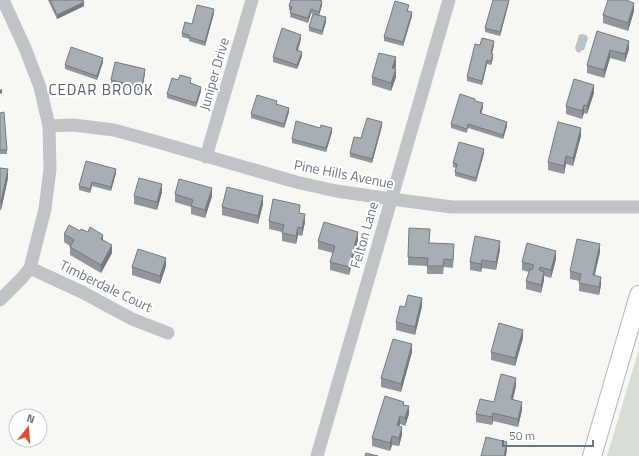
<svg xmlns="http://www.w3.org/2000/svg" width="639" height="456" viewBox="0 0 639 456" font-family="'Titillium Web',sans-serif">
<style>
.green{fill:#d8ddd5}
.water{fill:#b7c3c7}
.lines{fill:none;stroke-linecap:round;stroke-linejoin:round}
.secondary-casing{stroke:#b2b8bc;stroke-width:20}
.street{stroke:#c0c4c7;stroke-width:13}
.secondary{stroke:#fff;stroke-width:18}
.wall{fill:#90969b}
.shaded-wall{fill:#757a7e}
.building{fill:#a7afb4;stroke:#757a7e}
.labels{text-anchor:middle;stroke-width:4;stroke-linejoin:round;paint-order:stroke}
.street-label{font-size:14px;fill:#677883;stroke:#fff}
.neighbourhood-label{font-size:15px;letter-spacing:1px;fill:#556169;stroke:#fff}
</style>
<rect width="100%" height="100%" fill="#f7f7f4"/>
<polygon class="green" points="639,349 639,456 607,456"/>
<polygon class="water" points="582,34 586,35 588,38 584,50 580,51 580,53 577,52 575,48 579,35"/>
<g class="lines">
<defs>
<polyline id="secondary" points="592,456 639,295"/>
</defs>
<use href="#secondary" class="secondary-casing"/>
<g class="street">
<polyline points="49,126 73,125 114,130 154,141 296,182 336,191 392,199 452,207 639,207"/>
<polyline points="206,157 252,0"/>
<polyline points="30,268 82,292 132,319 168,333"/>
<polyline points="0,300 22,278 30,268 45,209 50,169 49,126 40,87 25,48 3,0"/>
<polyline points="317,456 449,0"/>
</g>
<use href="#secondary" class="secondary"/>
</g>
<g class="wall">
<polygon points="48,0 83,0 84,6 57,19"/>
<polygon points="509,0 509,2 500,36 485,32 485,28"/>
<polygon points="322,5 319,15 326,22 322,35 309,31 309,27 313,14 311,13 308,23 290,17 291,11 289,10 289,6"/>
<polygon points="409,9 408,11 412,16 403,46 384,41 384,37"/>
<polygon points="634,11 628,31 603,23 603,15"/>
<polygon points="214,13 205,46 189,41 189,39 182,37 182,33 192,24"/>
<polygon points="597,31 629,49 625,62 610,58 604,78 587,73 587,65"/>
<polygon points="301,39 298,51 302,56 297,69 273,62 273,57"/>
<polygon points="480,45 494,45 492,53 493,58 491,65 487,64 482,85 467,81 467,77"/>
<polygon points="103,62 97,80 65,69 65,65"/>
<polygon points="396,66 395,69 396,77 391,91 372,85 372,77"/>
<polygon points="145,73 142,91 111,84 111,80"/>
<polygon points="178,80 191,82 191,84 201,91 196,107 167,98 167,94"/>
<polygon points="594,93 587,114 584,113 582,119 566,114 566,106"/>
<polygon points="475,101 483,107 481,114 507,126 503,139 468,128 467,133 451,128 451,124"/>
<polygon points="277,104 289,112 284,128 251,118 251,114"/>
<polygon points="0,113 7,150 7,154 0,154"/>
<polygon points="382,126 372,163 350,157 350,153 361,138"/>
<polygon points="332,132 326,152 292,143 292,139"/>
<polygon points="581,136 573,166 566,164 564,174 548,170 548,162"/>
<polygon points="484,153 476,182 455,176 455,172 456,168 453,167 453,163"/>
<polygon points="0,168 8,178 1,210 0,210"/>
<polygon points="116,173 111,191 92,186 90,193 79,190 79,186"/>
<polygon points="162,192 157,210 134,204 134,196"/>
<polygon points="175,194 212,196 205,218 191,214 191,207 175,202"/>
<polygon points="263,204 258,224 222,215 222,207"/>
<polygon points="300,213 305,222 302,236 298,235 296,244 282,241 282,232 269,229 269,221"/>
<polygon points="64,234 103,241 112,253 101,273 70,255 70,246 64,242"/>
<polygon points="358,240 349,275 330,270 330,262 333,253 318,249 318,241"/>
<polygon points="430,243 454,252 453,268 444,267 443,274 427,274 427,266 408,265 408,257"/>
<polygon points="500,249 496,270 482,268 481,272 470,270 470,262"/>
<polygon points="600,252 594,276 601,285 599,295 579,291 579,281 570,279 570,271"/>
<polygon points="556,259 551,278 544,276 544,280 541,293 526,289 526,281 529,272 522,270 522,262"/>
<polygon points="166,266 160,284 132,275 132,267"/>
<polygon points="422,306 415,335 396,330 396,322 405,307"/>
<polygon points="523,338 515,366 491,360 491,352"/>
<polygon points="412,352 401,392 381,387 381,378"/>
<polygon points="516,386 513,399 522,410 518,427 493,421 492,425 476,422 476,414 494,402"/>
<polygon points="404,405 409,414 405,426 400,424 399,426 402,435 399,446 392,445 390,451 372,446 372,438"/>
</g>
<g class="shaded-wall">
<polygon points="509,0 509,2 500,36 500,32"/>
<polygon points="322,1 322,5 319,16 319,12"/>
<polygon points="84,2 84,6 57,19 57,15"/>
<polygon points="634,3 634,11 628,31 628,23"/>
<polygon points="214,9 214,13 205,46 205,42"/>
<polygon points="311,9 311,13 308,23 308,18"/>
<polygon points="412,12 412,16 403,46 403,42"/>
<polygon points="326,17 326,22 322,35 322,31"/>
<polygon points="301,35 301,39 296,54 296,50"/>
<polygon points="494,41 494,45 491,57 491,53"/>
<polygon points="629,41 629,49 625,62 625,54"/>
<polygon points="610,50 610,58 604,78 604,70"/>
<polygon points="302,52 302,56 297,69 297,65"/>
<polygon points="493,54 493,58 491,65 491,61"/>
<polygon points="396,57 396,66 392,76 392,68"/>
<polygon points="103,58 103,62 97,80 97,76"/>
<polygon points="487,60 487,64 482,85 482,81"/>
<polygon points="145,69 145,73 142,91 142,87"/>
<polygon points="396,69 396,77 391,91 391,83"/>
<polygon points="594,85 594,93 587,114 587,106"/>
<polygon points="201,87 201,91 196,107 196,103"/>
<polygon points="2,89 2,93 0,94 0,90"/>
<polygon points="483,103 483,107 480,118 480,113"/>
<polygon points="584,105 584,113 582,119 582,111"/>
<polygon points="289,108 289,112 284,128 284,124"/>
<polygon points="382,122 382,126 372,163 372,159"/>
<polygon points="507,122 507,126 503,139 503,135"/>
<polygon points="332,128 332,132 326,152 326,148"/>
<polygon points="581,128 581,136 573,166 573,158"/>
<polygon points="484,149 484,153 476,182 476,178"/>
<polygon points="566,156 566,164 564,174 564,166"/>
<polygon points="8,169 8,178 1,210 1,202"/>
<polygon points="116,169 116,173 111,191 111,187"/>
<polygon points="92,182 92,186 90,193 90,189"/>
<polygon points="162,184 162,192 157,210 157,202"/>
<polygon points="212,188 212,196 205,218 205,210"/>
<polygon points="263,196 263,204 258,224 258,216"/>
<polygon points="305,214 305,222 302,236 302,228"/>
<polygon points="298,227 298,235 296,244 296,236"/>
<polygon points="358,232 358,240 349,275 349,267"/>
<polygon points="103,235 103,243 101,239"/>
<polygon points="500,241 500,249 496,270 496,262"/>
<polygon points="600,244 600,252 593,283 593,275"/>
<polygon points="112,245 112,253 101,273 101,265"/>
<polygon points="556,251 556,259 551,278 551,270"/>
<polygon points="166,258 166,266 160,284 160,276"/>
<polygon points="482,260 482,268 481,272 481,264"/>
<polygon points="544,272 544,280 541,293 541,285"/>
<polygon points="601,277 601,285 599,295 599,287"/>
<polygon points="422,298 422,306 415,335 415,327"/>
<polygon points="523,330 523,338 515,366 515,358"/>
<polygon points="412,344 412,352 401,392 401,384"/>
<polygon points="516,378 516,386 511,407 511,399"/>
<polygon points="522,402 522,410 518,427 518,419"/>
<polygon points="409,406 409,414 405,426 405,418"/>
<polygon points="493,413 493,421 492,425 492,417"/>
<polygon points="400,416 400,424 397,433 397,425"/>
<polygon points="402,427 402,435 399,446 399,438"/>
<polygon points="392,436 392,445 390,451 390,443"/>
<polygon points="507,442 507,450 506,456 504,456"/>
</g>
<g class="building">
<polygon points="50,0 83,0 84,2 57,15"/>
<polygon points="291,0 319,0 322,1 319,12 311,9 308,18 290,13 292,7 289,6"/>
<polygon points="493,0 509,0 500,32 485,28"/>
<polygon points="608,0 626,0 634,3 628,23 603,15"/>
<polygon points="395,1 409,5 407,11 412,12 403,42 384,37"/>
<polygon points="197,5 214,9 205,42 189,37 189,35 182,33 185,22 192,24"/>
<polygon points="313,14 326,17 322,31 309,27"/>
<polygon points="282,28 301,35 296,50 302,52 297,65 273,57"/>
<polygon points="597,31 629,41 625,54 610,50 604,70 587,65"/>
<polygon points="482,38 494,41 491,53 493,54 491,61 487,60 482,81 467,77 475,44 480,45"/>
<polygon points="71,47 103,58 97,76 65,65"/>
<polygon points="379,53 396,57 392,68 396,69 391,83 372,77"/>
<polygon points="115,62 145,69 142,87 111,80"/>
<polygon points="180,75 191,78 190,83 201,87 196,103 167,94 172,78 178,80"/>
<polygon points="574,79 594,85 587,106 584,105 582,111 566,106"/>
<polygon points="460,94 475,99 475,101 483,103 480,113 507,122 503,135 468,124 467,129 451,124"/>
<polygon points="257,95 277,101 276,104 289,108 284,124 251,114"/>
<polygon points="4,112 7,150 0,150 0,113"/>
<polygon points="367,118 382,122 372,159 350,153 354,137 361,138"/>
<polygon points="296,121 320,128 321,125 332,128 326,148 292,139"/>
<polygon points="558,122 581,128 573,158 566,156 564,166 548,162"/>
<polygon points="459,142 484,149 476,178 455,172 457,164 453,163"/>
<polygon points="86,161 116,169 111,187 92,182 90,189 79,186"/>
<polygon points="0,168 8,169 1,202 0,202"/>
<polygon points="139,178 162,184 157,202 134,196"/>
<polygon points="179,179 212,188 205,210 191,206 193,200 175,194"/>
<polygon points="227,187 263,196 258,216 222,207"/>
<polygon points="273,199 300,205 299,213 305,214 302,228 298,227 296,236 282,233 284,225 269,221"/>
<polygon points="324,222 358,232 349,267 330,262 335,246 318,241"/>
<polygon points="69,225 80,231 81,229 88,232 90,227 103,235 101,239 112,245 101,265 70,247 74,240 64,234"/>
<polygon points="409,228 430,229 429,243 454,244 453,260 444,259 443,266 427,266 428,258 408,257"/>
<polygon points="475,236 500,241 496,262 482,260 481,264 470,262"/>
<polygon points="577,239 600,244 593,275 601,277 599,287 579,283 581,274 570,271"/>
<polygon points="527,243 556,251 551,270 540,267 539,270 544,272 541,285 526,281 530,269 532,270 534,265 522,262"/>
<polygon points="138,249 166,258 160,276 132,267"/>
<polygon points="408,295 422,298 415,327 396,322 400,306 405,307"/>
<polygon points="499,323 523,330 515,358 491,352"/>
<polygon points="393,339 412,344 401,384 381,378"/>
<polygon points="501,374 516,378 511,399 522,402 518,419 493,413 492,417 476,414 480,399 494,402"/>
<polygon points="385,396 404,402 403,405 409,406 405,418 400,416 397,425 402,427 399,438 392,436 390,443 372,438"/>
<polygon points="486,437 507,442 504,456 481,456"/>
<polygon points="366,453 378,456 365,456"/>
</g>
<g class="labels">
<g class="street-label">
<text transform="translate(214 74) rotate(-74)" y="5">Juniper Drive</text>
<text transform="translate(344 174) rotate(11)" y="5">Pine Hills Avenue</text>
<text transform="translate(364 235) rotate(-74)" y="5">Felton Lane</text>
<text transform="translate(106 286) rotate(26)" y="5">Timberdale Court</text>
</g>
<g class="neighbourhood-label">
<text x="101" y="95">CEDAR BROOK</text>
</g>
</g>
<g transform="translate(28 428) rotate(17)"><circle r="19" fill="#ffffff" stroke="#c2c9cd"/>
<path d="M0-3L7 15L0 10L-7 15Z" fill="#da5131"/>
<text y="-6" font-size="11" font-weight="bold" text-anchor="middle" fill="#677883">N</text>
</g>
<path d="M503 440v6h90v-6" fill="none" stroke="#677883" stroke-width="2"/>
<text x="509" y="440" font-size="12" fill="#677883" stroke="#ffffff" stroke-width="3" paint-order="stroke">50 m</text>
</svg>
